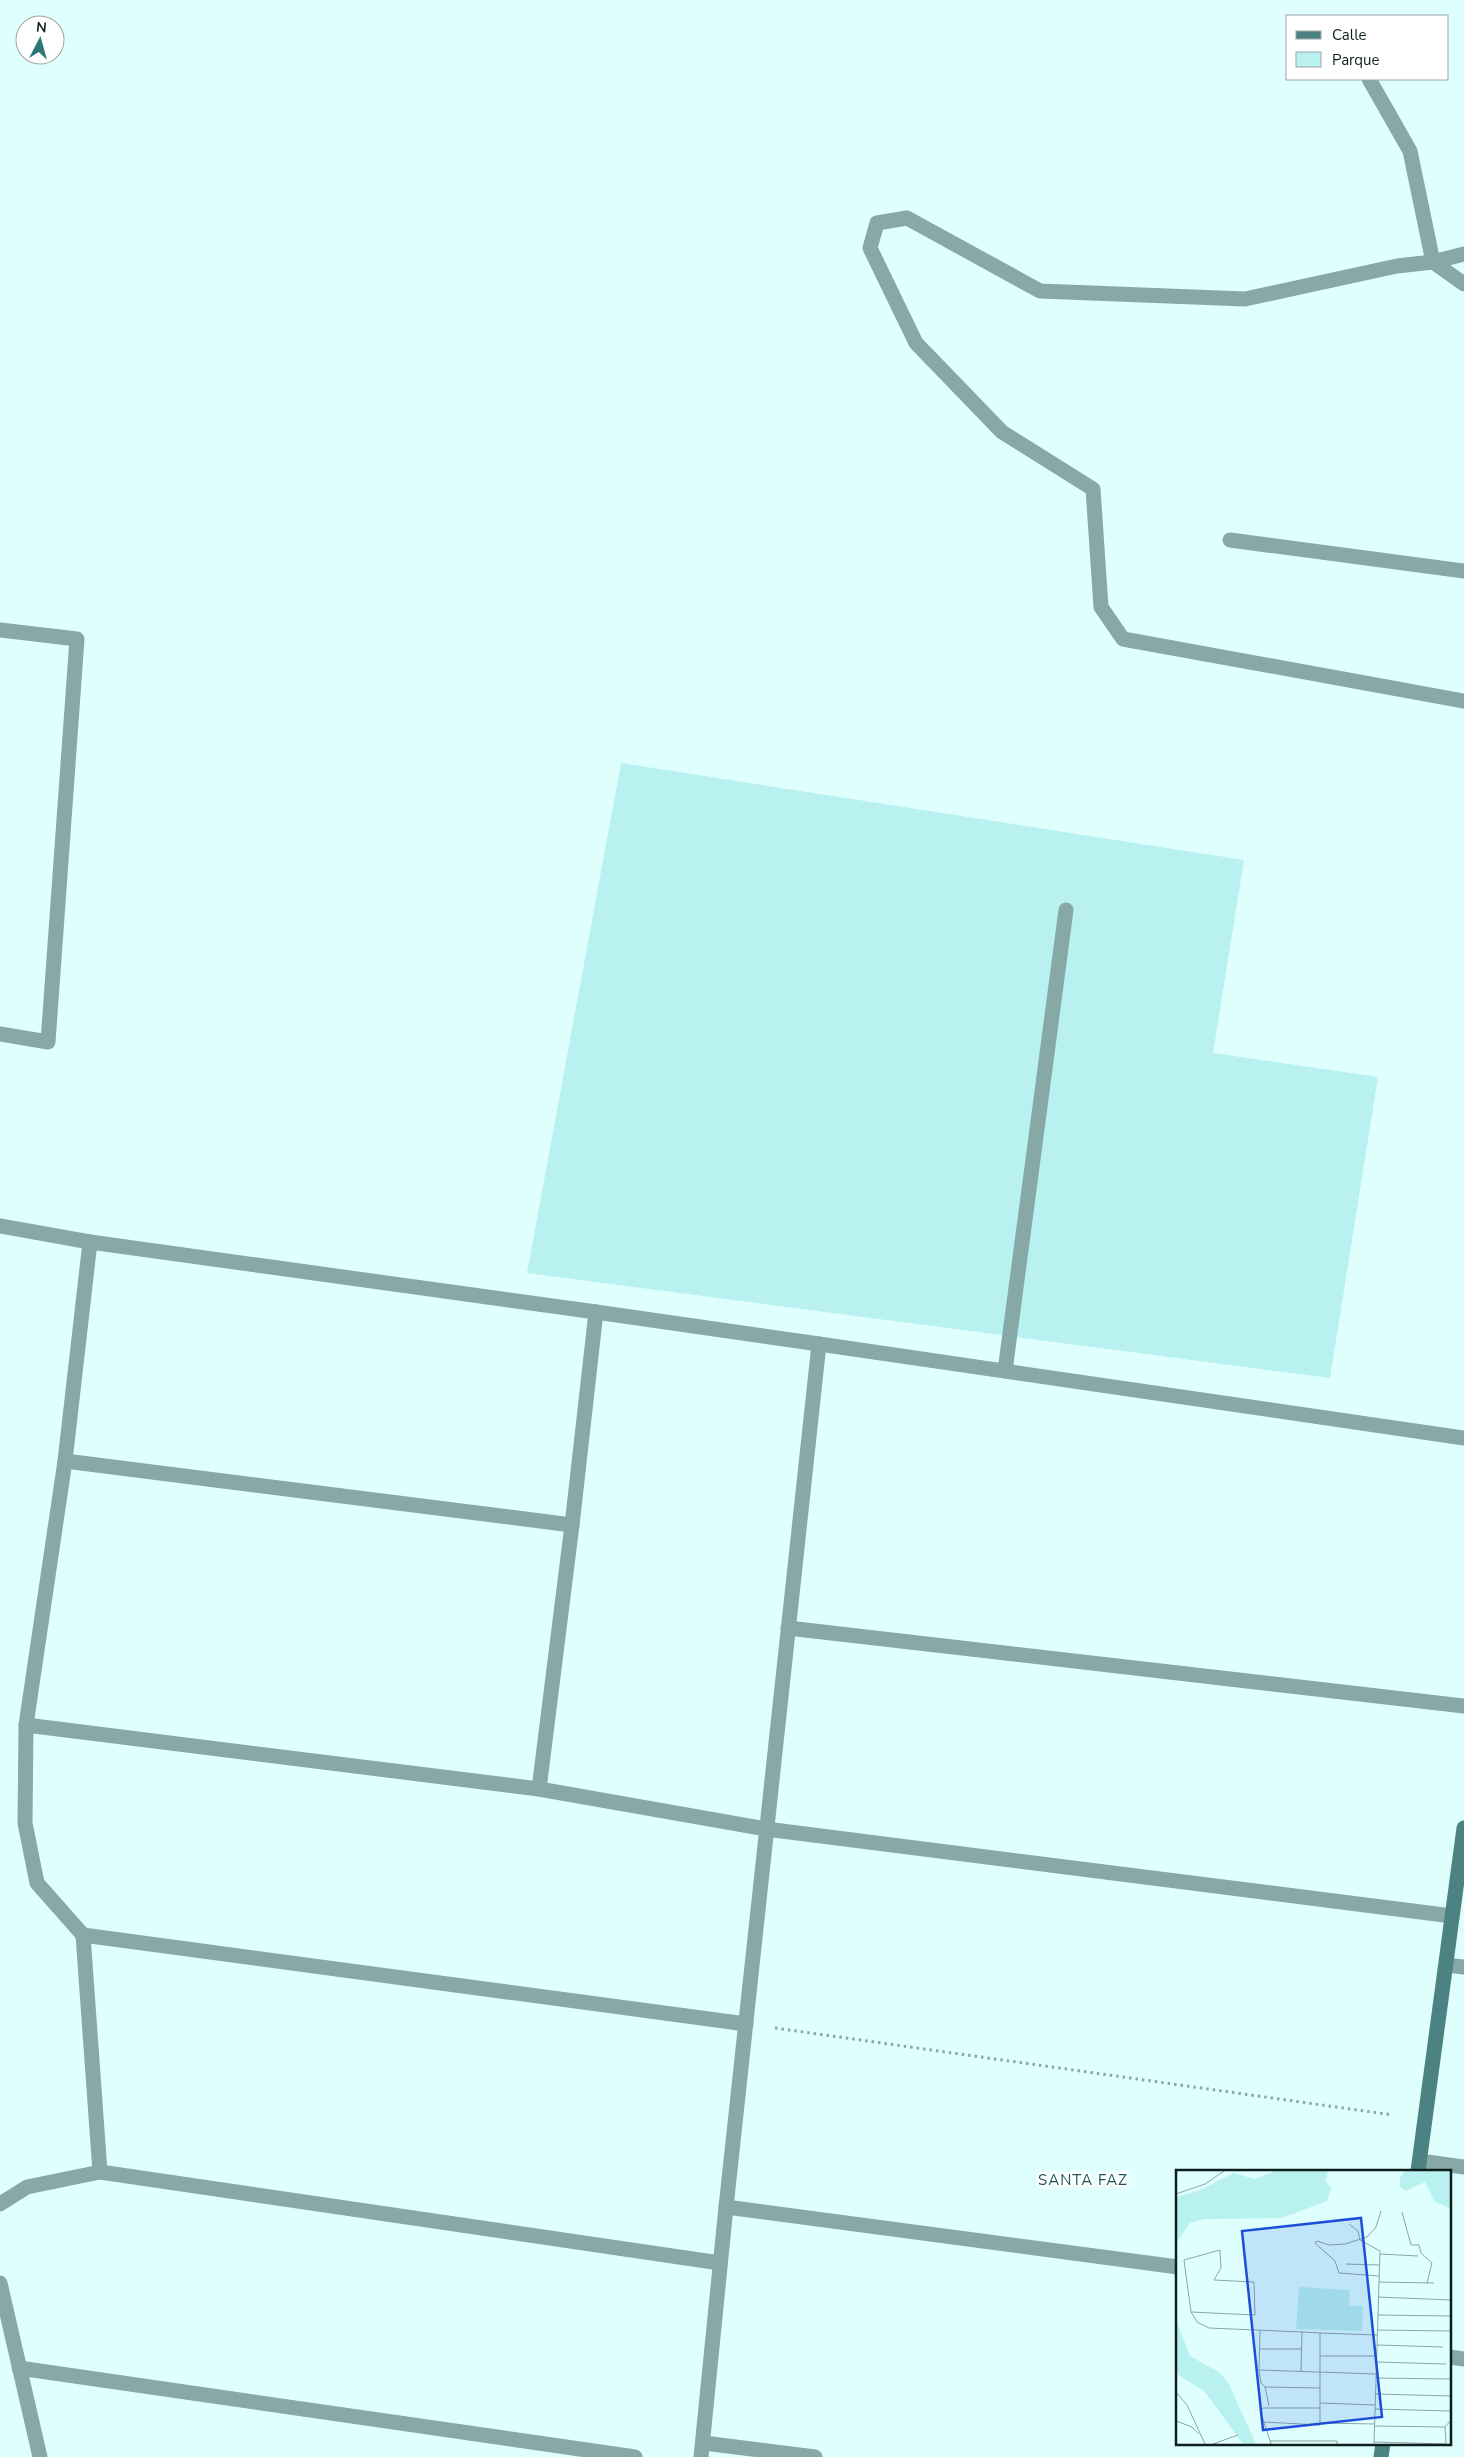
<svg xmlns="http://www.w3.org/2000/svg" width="1464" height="2457" viewBox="0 0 1464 2457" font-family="'Nunito Sans',sans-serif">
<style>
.green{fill:#b8f1ef}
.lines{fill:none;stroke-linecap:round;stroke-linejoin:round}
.path{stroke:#8ca6a5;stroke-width:3;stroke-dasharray:2.5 4;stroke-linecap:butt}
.street{stroke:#86a8a7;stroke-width:15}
.secondary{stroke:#4c8281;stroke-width:15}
.labels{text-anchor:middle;stroke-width:5;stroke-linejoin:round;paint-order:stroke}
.neighbourhood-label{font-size:15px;letter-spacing:1px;fill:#185453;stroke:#fff}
.inset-road{fill:none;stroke:#8ba5a4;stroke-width:1}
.view{fill:#1d4ed8;fill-opacity:0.15;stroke:#1d4ed8;stroke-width:2.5}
.inset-edge{fill:none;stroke:#0f1f1e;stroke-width:2.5}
</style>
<rect width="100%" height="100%" fill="#defffe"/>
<polygon class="green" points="621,763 1244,860 1213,1053 1378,1077 1330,1378 527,1273"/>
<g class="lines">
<polyline class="path" points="775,2028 1393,2115"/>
<g class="street">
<polyline points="1369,79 1410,151 1433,262 1464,284"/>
<polyline points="1464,254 1433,262 1397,266 1245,299 1040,291 907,218 877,223 870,248 916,343 1002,432 1093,489 1101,607 1123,639 1464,701"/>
<polyline points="1230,540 1464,571"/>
<polyline points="0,630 77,639 48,1042 0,1034"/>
<polyline points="0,1226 90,1242 596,1312 572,1525 539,1789"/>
<polyline points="90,1242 65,1461 26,1725 539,1789 766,1829 1452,1916"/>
<polyline points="596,1312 819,1344"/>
<polyline points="1005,1371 1066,910"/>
<polyline points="65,1461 572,1525"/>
<polyline points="788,1628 1464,1706"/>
<polyline points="26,1725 25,1823 37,1883 83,1935"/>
<polyline points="1446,1965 1464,1967"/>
<polyline points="1420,2161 1464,2167"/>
<polyline points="100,2172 83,1935 746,2024"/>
<polyline points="0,2204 27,2187 100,2172 720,2263"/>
<polyline points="726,2207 1178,2267"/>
<polyline points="0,2283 40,2457"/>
<polyline points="1450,2357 1464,2359"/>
<polyline points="19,2368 635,2457"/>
<polyline points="704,2443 815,2457"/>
<polyline points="701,2457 726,2207 819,1344 1464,1438"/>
</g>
<g class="secondary">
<polyline points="1418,2171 1464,1828"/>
<polyline points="1381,2457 1383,2443"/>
</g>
</g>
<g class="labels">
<g class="neighbourhood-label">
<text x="1083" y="2185">SANTA FAZ</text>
</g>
</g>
<g transform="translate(1176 2170)">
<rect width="275" height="275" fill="#defffe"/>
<path d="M99,1h53l-2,10 5,8 -4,12 -45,17 -78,1 -14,4 -14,20v-46l27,-8 30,-16 22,6zM229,1h46v38l-17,-8 -9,-19 -19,9 -6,-4v-9zM123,117l51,3 -1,16h14l-1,25 -66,-2zM0,150l14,36 30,17 9,11 27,60h-13l-38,-52 -25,-16 -4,-6z" fill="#b8f1ef"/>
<path class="inset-road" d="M0,24l29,-10 19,-13M226,42l9,33h8l2,8 11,10 -5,20M173,54l9,7 2,9 20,11 -6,193M204,84l38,2M170,94l33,1M203,106l-40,-3 -4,-12 -20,-18 2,-2 12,4 16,-1 22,-7 9,-10 5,-16M203,112l55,1M202,127l73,3M15,142l64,3 -1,-33 -40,-2 7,-12 -1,-18 -36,10 7,52 6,10 12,6 93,4 -1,39M202,145l73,1M201,160l74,1M84,161l-1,39 117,4M126,162l18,1M201,175l66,2M84,179h41M144,186h57M200,192l70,2M83,200l2,13 4,4M200,208l75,1M0,222l11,13 18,39M200,224l75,2M144,233l55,2M93,236l-4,-19 55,1M199,239l76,2M0,251l16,6 7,7M88,252l56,3v-92l57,2M144,253l55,1M199,256l70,1M94,271h67v3M198,272l73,2M270,273l-1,-16 6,-7M37,274l25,-9M95,274l-11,-34 3,-2h57"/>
<path class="view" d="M185,48l21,199 -119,13 -21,-199z"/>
<rect width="275" height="275" class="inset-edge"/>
</g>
<rect x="1286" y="15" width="162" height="65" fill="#ffffff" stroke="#9fa5a5"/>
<rect x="1296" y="31" width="25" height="8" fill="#4c8281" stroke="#9fa5a5"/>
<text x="1332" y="40" font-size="15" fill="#0f1f1e">Calle</text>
<rect x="1296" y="52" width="25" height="15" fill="#b8f1ef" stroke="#9fa5a5"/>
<text x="1332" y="65" font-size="15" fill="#0f1f1e">Parque</text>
<g transform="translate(40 40) rotate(6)"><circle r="24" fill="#ffffff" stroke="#9fa5a5"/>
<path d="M0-4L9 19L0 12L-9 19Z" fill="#2c7675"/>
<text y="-8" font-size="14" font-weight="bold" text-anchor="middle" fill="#0f1f1e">N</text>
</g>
</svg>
